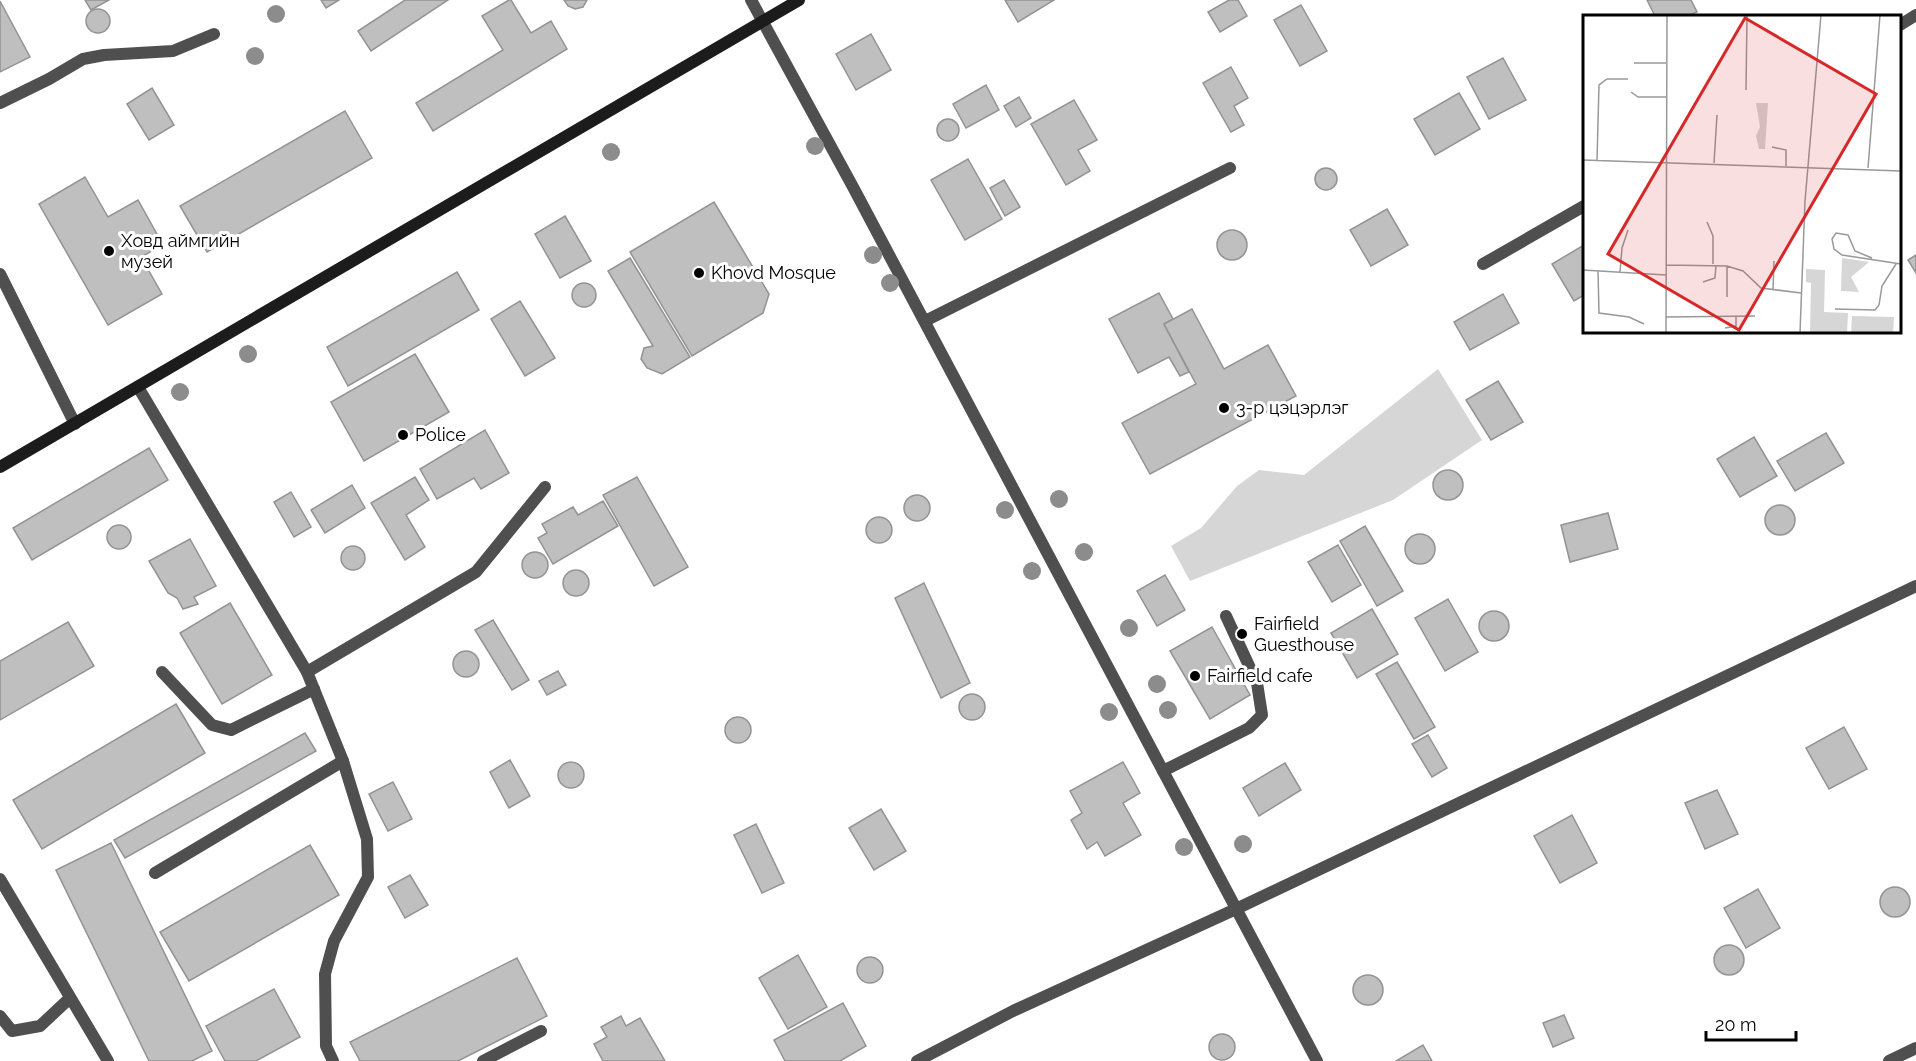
<svg xmlns="http://www.w3.org/2000/svg" width="1916" height="1061" viewBox="0 0 1916 1061" font-family="Raleway,sans-serif">
<style>
.green{fill:#d6d6d6}
.building{fill:#bfbfbf;stroke:#939393;stroke-width:1.5}
.lines{fill:none;stroke-linecap:round;stroke-linejoin:round}
.lane{stroke:#4f4f4f;stroke-width:12}
.street{stroke:#4f4f4f;stroke-width:12}
.secondary{stroke:#1c1c1c;stroke-width:12}
.tree{fill:#8c8c8c}
.poi-dot{fill:#000;stroke:#fff;stroke-width:2}
.labels{text-anchor:middle;stroke-width:6;stroke-linejoin:round;paint-order:stroke}
.poi-label{font-size:18px;fill:#000;stroke:#fff;text-anchor:start}
.inset-road{fill:none;stroke:#999;stroke-width:1.5}
.view{fill:#d62828;fill-opacity:0.15;stroke:#d62828;stroke-width:3}
.inset-edge{fill:none;stroke:#000;stroke-width:3}
</style>
<rect width="100%" height="100%" fill="#fff"/>
<polygon class="green" points="1438,369 1482,440 1393,500 1190,581 1171,546 1201,528 1237,486 1259,470 1304,475"/>
<g class="building">
<polygon points="85,0 109,0 91,10"/>
<polygon points="321,0 339,0 326,8"/>
<polygon points="405,0 448,0 371,51 358,31"/>
<polygon points="509,0 511,0 531,33 551,21 567,49 433,131 416,103 503,50 482,16"/>
<polygon points="564,0 587,0 583,7 575,9 568,6"/>
<polygon points="1005,0 1054,0 1018,22"/>
<polygon points="1229,0 1238,0 1247,16 1220,32 1208,12"/>
<polygon points="1647,0 1691,0 1697,12 1688,16 1655,16"/>
<polygon points="0,1 30,57 0,72"/>
<polygon points="1301,5 1327,51 1300,66 1274,20"/>
<circle cx="98" cy="21" r="12"/>
<polygon points="871,34 891,70 856,90 836,54"/>
<polygon points="1503,58 1526,100 1489,119 1467,77"/>
<polygon points="1231,67 1248,98 1234,106 1244,125 1231,132 1203,83"/>
<polygon points="986,85 999,110 966,128 953,104"/>
<polygon points="152,88 174,125 149,140 127,104"/>
<polygon points="1459,93 1480,129 1435,155 1414,119"/>
<polygon points="1019,97 1031,118 1016,127 1004,106"/>
<polygon points="1074,100 1097,140 1078,150 1090,171 1066,185 1031,124"/>
<polygon points="345,111 372,158 207,252 180,206"/>
<circle cx="948" cy="130" r="11"/>
<polygon points="968,159 1002,219 965,240 931,180"/>
<circle cx="1326" cy="179" r="11"/>
<polygon points="85,177 108,217 138,200 163,245 141,257 162,294 108,325 39,204"/>
<polygon points="1004,180 1020,207 1005,216 990,188"/>
<polygon points="714,202 769,294 763,313 692,356 630,252"/>
<polygon points="1387,209 1408,245 1371,266 1350,230"/>
<polygon points="565,216 591,261 560,278 535,234"/>
<circle cx="1232" cy="245" r="15"/>
<polygon points="1584,245 1584,295 1574,301 1552,264"/>
<polygon points="1916,255 1916,273 1908,260"/>
<polygon points="630,258 690,357 662,374 647,368 641,359 644,348 653,346 608,271"/>
<polygon points="457,272 479,310 348,386 327,347"/>
<circle cx="584" cy="295" r="12"/>
<polygon points="1159,293 1173,319 1164,324 1189,372 1180,376 1169,357 1138,373 1109,319"/>
<polygon points="1503,294 1519,323 1470,350 1454,322"/>
<polygon points="520,301 555,358 525,376 491,319"/>
<polygon points="1192,309 1224,369 1268,345 1296,396 1150,474 1122,423 1196,384 1164,324"/>
<polygon points="415,354 449,412 364,461 331,402"/>
<polygon points="1498,381 1523,422 1491,440 1466,400"/>
<polygon points="485,430 509,473 481,489 474,478 437,499 420,469"/>
<polygon points="1826,433 1844,463 1795,491 1777,461"/>
<polygon points="1754,437 1777,476 1740,497 1717,459"/>
<polygon points="149,448 168,480 32,560 13,528"/>
<circle cx="1448" cy="485" r="15"/>
<polygon points="415,477 429,500 406,515 425,547 405,560 371,503"/>
<polygon points="637,477 688,567 654,586 603,495"/>
<polygon points="352,485 365,508 325,533 311,510"/>
<polygon points="291,492 311,527 294,537 274,502"/>
<circle cx="917" cy="508" r="13"/>
<polygon points="603,501 618,526 553,564 538,538 547,533 542,524 573,507 578,515"/>
<circle cx="1780" cy="520" r="15"/>
<polygon points="1608,513 1618,549 1570,562 1561,525"/>
<circle cx="879" cy="530" r="13"/>
<circle cx="119" cy="537" r="12"/>
<polygon points="1365,526 1403,591 1377,606 1340,541"/>
<circle cx="1420" cy="549" r="15"/>
<polygon points="190,539 216,586 194,597 198,604 183,609 177,598 168,593 149,561"/>
<polygon points="1338,545 1361,585 1332,602 1308,562"/>
<circle cx="353" cy="558" r="12"/>
<circle cx="535" cy="565" r="13"/>
<circle cx="576" cy="583" r="13"/>
<polygon points="1165,575 1185,610 1157,626 1137,591"/>
<polygon points="924,583 970,683 941,698 895,598"/>
<polygon points="1448,599 1478,652 1445,671 1415,618"/>
<polygon points="230,603 272,675 222,704 180,633"/>
<polygon points="1372,609 1398,654 1357,678 1331,633"/>
<circle cx="1494" cy="626" r="15"/>
<polygon points="493,620 529,680 512,690 475,630"/>
<polygon points="68,622 94,666 0,720 0,661"/>
<polygon points="1212,627 1250,695 1210,719 1170,651"/>
<circle cx="466" cy="664" r="13"/>
<polygon points="1397,662 1435,727 1414,739 1376,674"/>
<polygon points="558,671 566,685 547,695 539,681"/>
<circle cx="972" cy="707" r="13"/>
<polygon points="176,704 205,753 42,849 13,800"/>
<circle cx="738" cy="730" r="13"/>
<polygon points="1844,727 1867,769 1829,789 1806,748"/>
<polygon points="305,733 316,751 125,858 114,840"/>
<polygon points="1428,735 1447,768 1432,777 1412,744"/>
<polygon points="510,760 530,796 509,808 490,772"/>
<polygon points="1123,762 1140,793 1123,803 1141,835 1105,856 1097,842 1087,849 1071,820 1082,813 1070,791"/>
<circle cx="571" cy="775" r="13"/>
<polygon points="1285,763 1301,790 1259,816 1243,788"/>
<polygon points="393,782 412,819 388,831 369,794"/>
<polygon points="1717,790 1738,834 1705,849 1685,803"/>
<polygon points="881,809 906,851 874,870 849,828"/>
<polygon points="1572,815 1597,863 1560,883 1534,836"/>
<polygon points="756,824 784,883 762,893 734,835"/>
<polygon points="111,843 212,1051 192,1061 149,1061 56,870"/>
<polygon points="310,845 339,895 189,981 160,932"/>
<polygon points="410,875 428,905 405,918 388,887"/>
<circle cx="1895" cy="902" r="15"/>
<polygon points="1758,889 1780,928 1746,948 1724,908"/>
<circle cx="1729" cy="960" r="15"/>
<polygon points="798,955 827,1007 788,1029 759,978"/>
<circle cx="870" cy="970" r="13"/>
<polygon points="517,958 547,1016 458,1061 360,1061 350,1042"/>
<circle cx="1368" cy="990" r="15"/>
<polygon points="274,989 300,1037 256,1061 225,1061 206,1026"/>
<polygon points="843,1003 866,1046 840,1061 785,1061 774,1040"/>
<polygon points="1564,1015 1574,1038 1553,1047 1543,1023"/>
<polygon points="621,1016 626,1026 640,1018 665,1061 603,1061 594,1044 607,1037 601,1027"/>
<circle cx="1222" cy="1047" r="13"/>
<polygon points="1423,1045 1432,1061 1396,1061"/>
</g>
<g class="lines">
<g class="lane">
<polyline points="0,103 49,79 83,59 104,55 173,51 214,34"/>
<polyline points="162,672 212,725 231,730 314,689"/>
<polyline points="307,672 476,572 545,487"/>
<polyline points="1163,771 1249,728 1262,715 1257,683 1226,616"/>
<polyline points="155,873 343,761"/>
<polyline points="0,1016 12,1031 40,1026 70,998"/>
<polyline points="483,1061 541,1031"/>
</g>
<g class="street">
<polyline points="751,0 853,187 1317,1061"/>
<polyline points="1900,25 1916,15"/>
<polyline points="1483,264 1584,206"/>
<polyline points="0,274 75,424"/>
<polyline points="925,321 1230,168"/>
<polyline points="138,387 307,672 343,761 367,839 368,877 334,941 325,974 326,1046 333,1061"/>
<polyline points="0,879 108,1061"/>
<polyline points="917,1061 1013,1011 1236,909 1916,586"/>
<polyline points="1889,1061 1916,1048"/>
</g>
<polyline class="secondary" points="0,467 799,0"/>
</g>
<g class="tree">
<circle cx="276" cy="14" r="9"/>
<circle cx="255" cy="56" r="9"/>
<circle cx="815" cy="146" r="9"/>
<circle cx="611" cy="152" r="9"/>
<circle cx="873" cy="255" r="9"/>
<circle cx="890" cy="283" r="9"/>
<circle cx="248" cy="354" r="9"/>
<circle cx="180" cy="392" r="9"/>
<circle cx="1059" cy="499" r="9"/>
<circle cx="1005" cy="510" r="9"/>
<circle cx="1084" cy="552" r="9"/>
<circle cx="1032" cy="571" r="9"/>
<circle cx="1129" cy="628" r="9"/>
<circle cx="1157" cy="684" r="9"/>
<circle cx="1168" cy="710" r="9"/>
<circle cx="1109" cy="712" r="9"/>
<circle cx="1243" cy="844" r="9"/>
<circle cx="1184" cy="847" r="9"/>
</g>
<g class="poi-dot">
<circle cx="109" cy="251" r="6"/>
<circle cx="699" cy="273" r="6"/>
<circle cx="1224" cy="408" r="6"/>
<circle cx="403" cy="435" r="6"/>
<circle cx="1242" cy="634" r="6"/>
<circle cx="1195" cy="676" r="6"/>
</g>
<g class="labels">
<g class="poi-label">
<text x="121" y="247">Ховд аймгийн<tspan x="121" dy="21">музей</tspan></text>
<text x="711" y="279">Khovd Mosque</text>
<text x="1236" y="414">3-р цэцэрлэг</text>
<text x="415" y="441">Police</text>
<text x="1254" y="630">Fairfield<tspan x="1254" dy="21">Guesthouse</tspan></text>
<text x="1207" y="682">Fairfield cafe</text>
</g>
</g>
<g transform="translate(1583 15)">
<rect width="318" height="318" fill="#fff"/>
<path d="M173,88h12l-3,46h-6l-3,-13 4,-9zM259,243l27,4 -18,15 8,15 -18,-1zM223,254l19,1 -1,42 24,1 -1,20h-37l1,-50 -5,-1zM269,301l42,1 -1,16h-42z" fill="#d6d6d6"/>
<path class="inset-road" d="M51,48h32M163,75l1,-75M48,77l7,5h28M189,132l14,3v16M0,145l318,11M14,145l2,-75 8,-6h21M131,148l3,-48M285,153l12,-153M124,207l6,14v28M289,243l-17,-7 -7,-16 -12,-2 -4,6 2,10 8,6 59,9M83,250l61,1 16,5 18,17 40,5M144,251v31M0,255l83,5M15,256l1,42 30,4 15,7M37,257l2,-24 6,-18M120,267l12,-4 1,-13M190,275l1,-29M252,294l40,1 4,-5 3,-19 14,-22M83,302l89,-1M142,313l11,-2v-9M83,318l1,-318M217,318l5,-132 16,-186"/>
<path class="view" d="M162,3l131,76 -137,236 -131,-76z"/>
<rect width="318" height="318" class="inset-edge"/>
</g>
<path d="M1706 1031v9h90v-9" fill="none" stroke="#000000" stroke-width="3"/>
<text x="1715" y="1031" font-size="18" fill="#000000" stroke="#ffffff" stroke-width="4.5" paint-order="stroke">20 m</text>
</svg>
